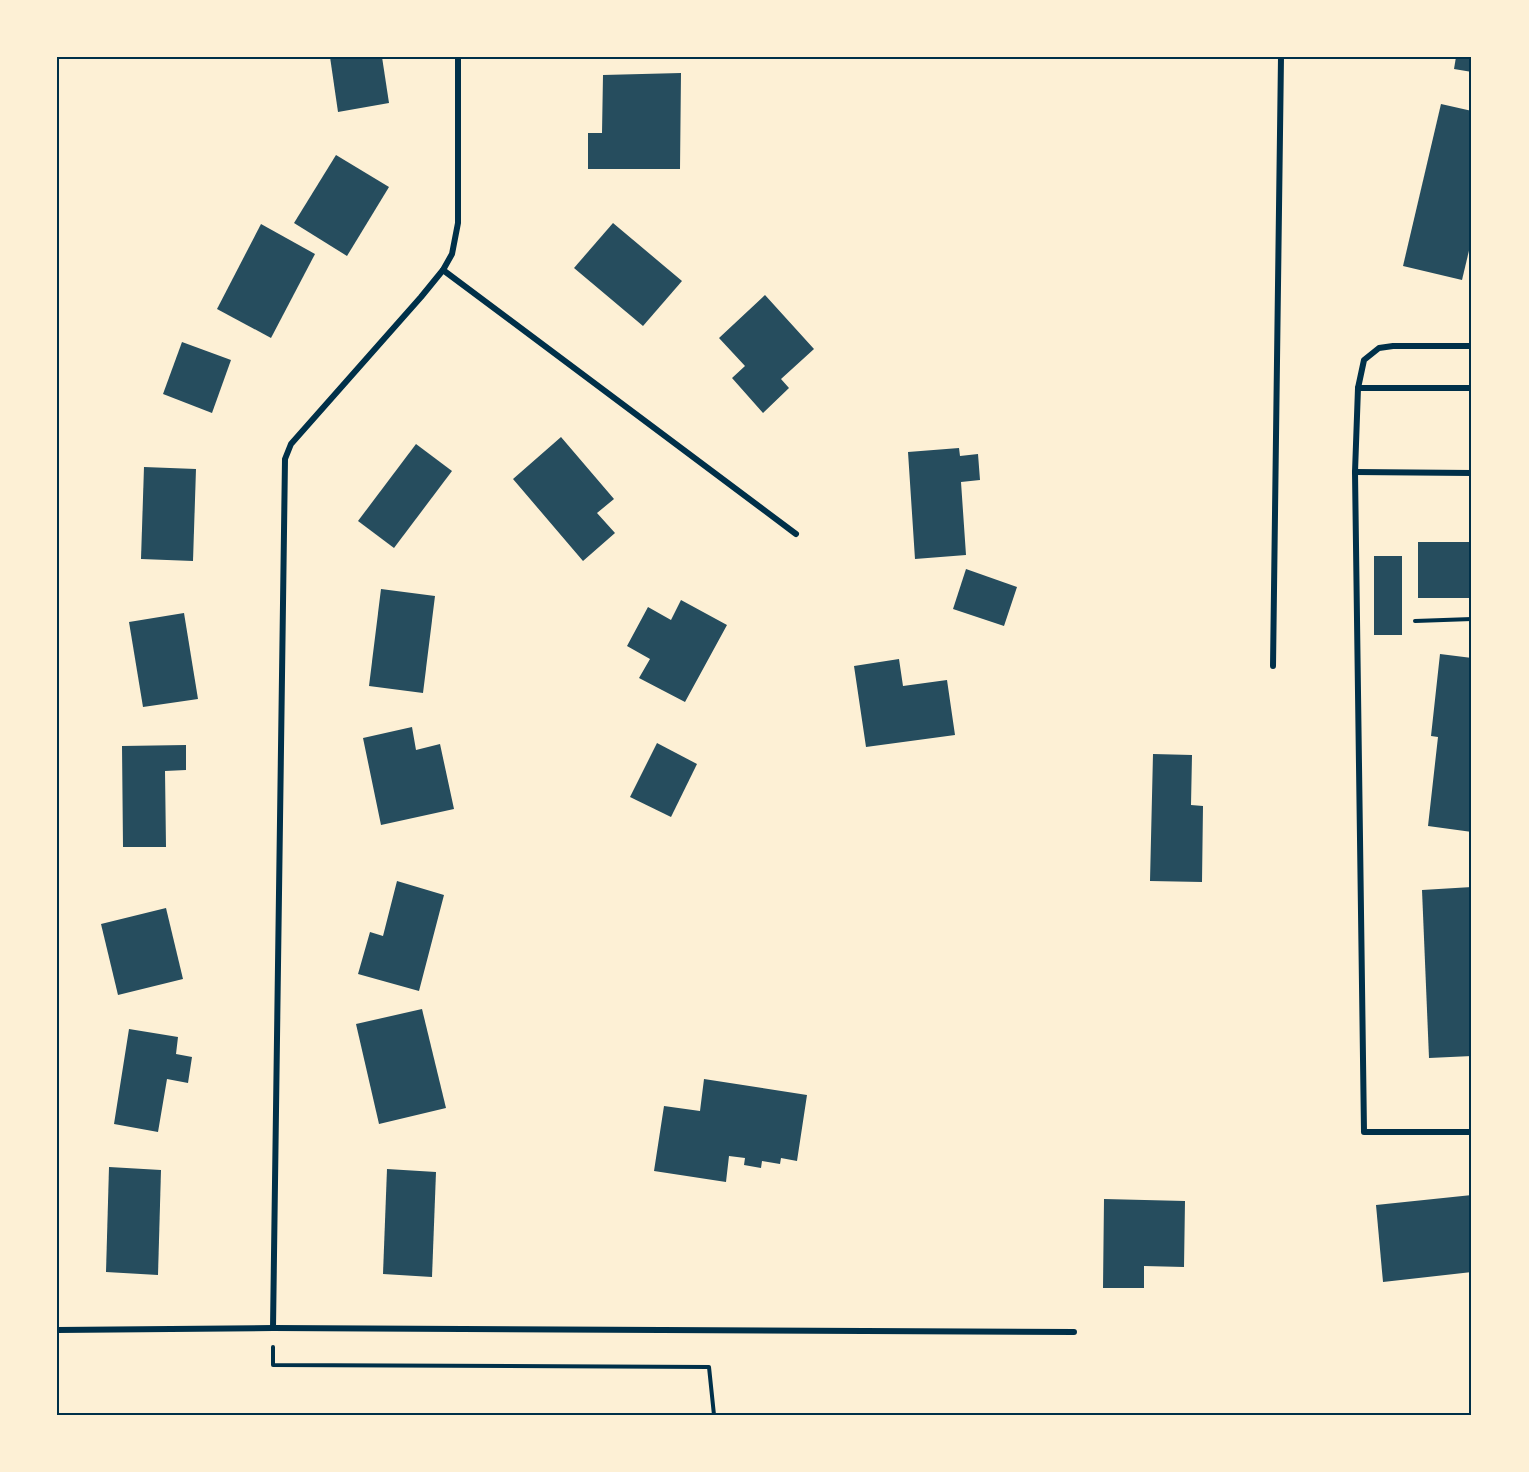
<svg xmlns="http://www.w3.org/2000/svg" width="1529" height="1472" viewBox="0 0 1529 1472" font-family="Barlow,sans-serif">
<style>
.building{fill:#264d5e}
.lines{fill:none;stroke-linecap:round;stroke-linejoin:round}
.path{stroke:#003049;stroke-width:4}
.minor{stroke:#003049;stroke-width:6}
.neatline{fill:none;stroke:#003049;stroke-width:2}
</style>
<rect width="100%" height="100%" fill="#fdf0d5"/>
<g class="building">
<polygon points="330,57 382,57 389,103 338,112"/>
<polygon points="1456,57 1472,57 1472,72 1454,69"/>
<polygon points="681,73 680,169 588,169 588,133 602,133 603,75"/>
<polygon points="1441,104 1472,111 1472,238 1462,280 1403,266"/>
<polygon points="336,155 389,187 347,256 294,223"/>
<polygon points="613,223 682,281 643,326 574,268"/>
<polygon points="261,224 315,254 271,338 217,309"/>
<polygon points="765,295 814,349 781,379 789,388 763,413 732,378 745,366 719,338"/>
<polygon points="182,342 231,360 212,413 163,394"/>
<polygon points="561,437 614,499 597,513 615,533 583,561 513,479"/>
<polygon points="416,444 452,471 394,548 358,521"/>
<polygon points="959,448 960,456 978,454 980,480 961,482 966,555 915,559 908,452"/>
<polygon points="144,467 196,469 193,561 141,559"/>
<rect x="1418" y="542" width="54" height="56"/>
<rect x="1374" y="556" width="28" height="79"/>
<polygon points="966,569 1017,587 1004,626 953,609"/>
<polygon points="381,589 435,596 423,693 369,686"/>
<polygon points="681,600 727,625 685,702 639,678 650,659 627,646 648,607 671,620"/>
<polygon points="184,613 198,699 143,707 129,622"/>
<polygon points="1440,654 1472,658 1472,832 1428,826 1438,737 1431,736"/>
<polygon points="899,659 903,686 947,680 955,735 866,747 854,666"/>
<polygon points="412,727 416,750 440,744 454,809 381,825 363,738"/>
<polygon points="657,743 697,764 671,817 630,797"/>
<polygon points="186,745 186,770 165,771 166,847 123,847 122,746"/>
<polygon points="1153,754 1192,755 1191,805 1203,806 1202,882 1150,881"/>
<polygon points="397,881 444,895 419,991 358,974 370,932 383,936"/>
<polygon points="1472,887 1472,1056 1429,1058 1422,890"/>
<polygon points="166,908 183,979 118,995 101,924"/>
<polygon points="422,1009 446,1108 379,1124 356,1024"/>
<polygon points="129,1029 178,1037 176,1054 192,1057 188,1083 167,1079 158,1132 114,1124"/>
<polygon points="704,1079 807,1095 797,1161 781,1158 780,1164 762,1161 761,1168 744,1165 745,1158 729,1156 726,1182 654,1171 664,1106 700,1111"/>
<polygon points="109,1167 161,1170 158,1275 106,1272"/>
<polygon points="387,1169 436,1172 432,1277 383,1274"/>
<polygon points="1472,1195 1472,1272 1383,1282 1376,1205"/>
<polygon points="1104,1199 1185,1201 1184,1267 1144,1266 1144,1288 1103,1288"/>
</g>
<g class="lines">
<g class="path">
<polyline points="1415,621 1472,619"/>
<polyline points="273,1347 273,1365 709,1367 714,1415"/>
</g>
<g class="minor">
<polyline points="443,270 796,534"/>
<polyline points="1472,346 1393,346 1379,348 1364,360 1358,388 1355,472 1364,1132 1472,1132"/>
<polyline points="1358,388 1472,388"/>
<polyline points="1355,472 1472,473"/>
<polyline points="1273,666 1281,57"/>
<polyline points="273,1328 285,459 291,444 421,297 443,270 452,254 458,223 458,57"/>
<polyline points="57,1330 273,1328 1074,1332"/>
</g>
</g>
<rect width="1529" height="1472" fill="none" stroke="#fdf0d5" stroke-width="117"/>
<rect x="58" y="58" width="1412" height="1356" class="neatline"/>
</svg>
